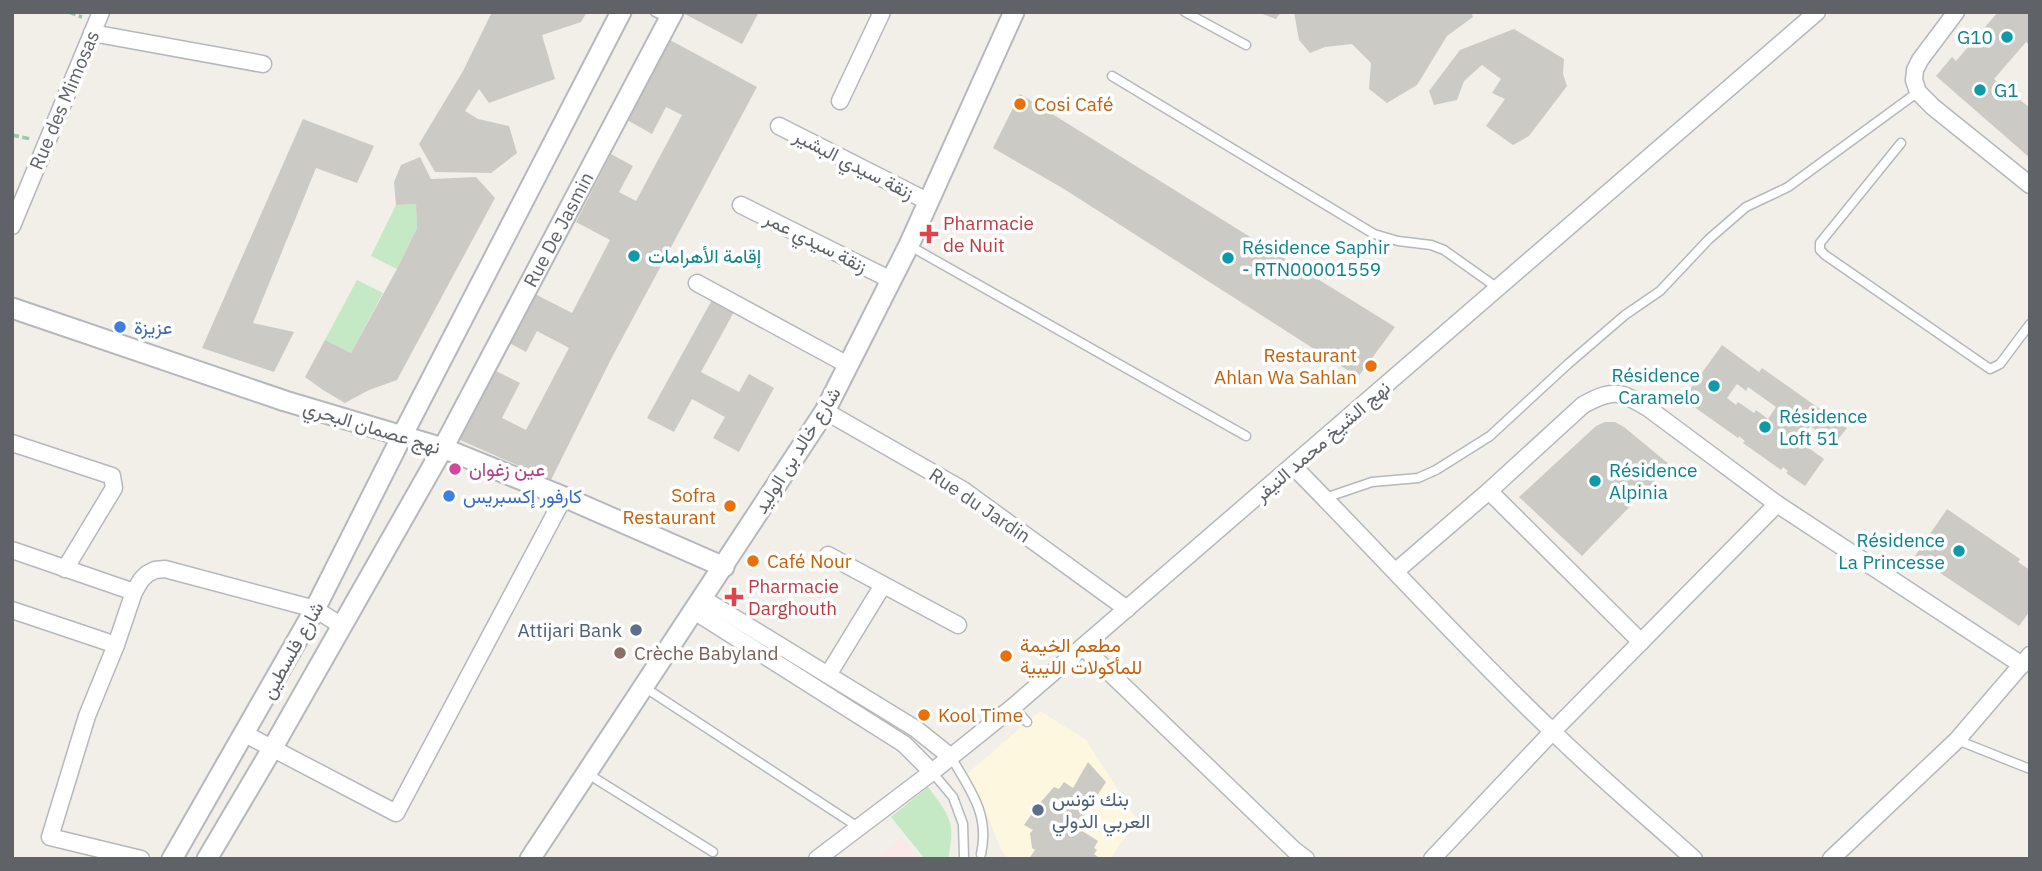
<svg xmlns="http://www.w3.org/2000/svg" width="2042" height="871" viewBox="0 0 2042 871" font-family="'IBM Plex Sans',Vazirmatn,sans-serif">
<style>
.commercial{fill:#fef7e0}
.medical{fill:#fce8e6}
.green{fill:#c5e8c5}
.building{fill:#cccac5;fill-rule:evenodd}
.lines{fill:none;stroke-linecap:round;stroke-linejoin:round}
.service-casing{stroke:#b5b8bc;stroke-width:11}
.minor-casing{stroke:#b5b8bc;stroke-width:19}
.tertiary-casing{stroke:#b5b8bc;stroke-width:23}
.path{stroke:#9cc7a9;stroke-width:3.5;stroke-dasharray:7 3.5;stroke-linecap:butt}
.service{stroke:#fff;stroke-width:8}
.minor{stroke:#fff;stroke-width:16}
.tertiary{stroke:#fff;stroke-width:19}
.culture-dot{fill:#0f9aa8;stroke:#fff;stroke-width:2.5}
.food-dot{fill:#e8710a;stroke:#fff;stroke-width:2.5}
.health-dot{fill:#e0444e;stroke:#fff;stroke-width:2.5}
.shop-dot{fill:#3f7fe0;stroke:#fff;stroke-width:2.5}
.hotel-dot{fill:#d1479c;stroke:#fff;stroke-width:2.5}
.service-dot{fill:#5c6f8a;stroke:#fff;stroke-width:2.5}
.education-dot{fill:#8d6e63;stroke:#fff;stroke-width:2.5}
.labels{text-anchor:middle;stroke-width:7;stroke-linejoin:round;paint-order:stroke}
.culture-label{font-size:19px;fill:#0d838f;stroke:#fff;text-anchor:start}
.street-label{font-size:19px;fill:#5f6368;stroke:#fff}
.food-label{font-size:19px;fill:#c56008;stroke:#fff;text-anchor:start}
.health-label{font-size:19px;fill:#be3a42;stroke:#fff;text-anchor:start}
.shop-label{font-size:19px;fill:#366cbe;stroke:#fff;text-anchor:start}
.hotel-label{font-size:19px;fill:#b23c85;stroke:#fff;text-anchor:start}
.service-label{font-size:19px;fill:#4e5e75;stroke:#fff;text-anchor:end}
.education-label{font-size:19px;fill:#785e54;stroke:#fff;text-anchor:start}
</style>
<rect width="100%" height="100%" fill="#f1efe8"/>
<polygon class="commercial" points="1040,711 1086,740 1137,820 1110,859 1008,859 1000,847 985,810 967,774"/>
<polygon class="medical" points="902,839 918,859 878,859"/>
<g class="green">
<polygon points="416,204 417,228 397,269 371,256 396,205"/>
<polygon points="357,280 383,293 351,353 325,340"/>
<path d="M928,787c22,29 28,36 20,72h-23l-34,-42z"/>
</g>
<g class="building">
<polygon points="492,12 587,12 581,22 542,35 555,79 489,103 479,89 465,111 478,119 509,126 517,153 491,173 435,172 419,144 463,71"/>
<polygon points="681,12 759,12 742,44"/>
<polygon points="1257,12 1281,12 1276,19"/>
<polygon points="1294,12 1471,12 1473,17 1447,36 1417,85 1387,103 1369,89 1371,63 1352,44 1325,47 1310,53 1299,40"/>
<polygon points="1998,12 2030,12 2030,45 2026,42 1994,79 2030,108 2030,158 1936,76 1952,57 1956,61"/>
<polygon points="1514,29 1564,59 1563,74 1567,86 1529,136 1513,145 1486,126 1505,99 1492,93 1501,79 1482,65 1464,81 1457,100 1434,105 1429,91 1460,50"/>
<polygon points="670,40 757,87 611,359 551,480 460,440 494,370 520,383 502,418 526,430 569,348 537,331 526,352 509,343 535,294 572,313 610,240 576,222 611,154 633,166 619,192 636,201 682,115 666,107 652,134 627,120"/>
<polygon points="1020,94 1395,327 1358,377 1064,189 993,148"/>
<polygon points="303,119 374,146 357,183 316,168 253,323 294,332 274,372 202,348"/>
<polygon points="420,157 431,179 476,177 495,198 397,380 369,390 345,403 323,390 305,377 325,340 351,353 397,269 417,228 416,204 396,205 394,182 401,165"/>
<polygon points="713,298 735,310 701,372 739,392 749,374 774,388 739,452 713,438 725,417 692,399 674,432 647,418"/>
<path d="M1722,345l37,27 3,-4 85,60 -12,15 -25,-17 -11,15 25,18 -19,27 -19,-13 2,-2 -5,-4 -2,3 -38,-27 2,-2 -6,-5 -1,2 -55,-39zM1737,384l9,7 2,-4 28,20 -8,12 -12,-9 -2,3 -16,-11 -2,3 -9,-7z"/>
<polygon points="1605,422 1615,422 1624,427 1670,465 1582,556 1519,497 1596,426"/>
<polygon points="1947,509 2020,559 2018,562 2030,570 2030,611 2019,626 1915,556"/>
<polygon points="1088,762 1106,782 1080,822 1068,815 1065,820 1098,841 1094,848 1097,850 1094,854 1101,859 1031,859 1030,857 1035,850 1032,848 1030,833 1033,830 1024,825 1038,805 1054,787 1059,789 1064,782 1073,788"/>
</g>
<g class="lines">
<defs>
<g id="service">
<polyline points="655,12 670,19"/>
<polyline points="1185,12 1246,45"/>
<polyline points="1112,76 1374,234 1398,241 1431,245 1444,250 1499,289"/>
<polyline points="1901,143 1820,243 1820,250 1825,255 1990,369 2000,364 2030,324"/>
<polyline points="910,246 1246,436"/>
<polyline points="1325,498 1372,482 1418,478 1436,470 1490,436 1568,364 1625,315 1660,291 1709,239 1746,207 1788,187 1918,92"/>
<polyline points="644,687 858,827"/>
<polyline points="1013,707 1027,722"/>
<polyline points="1957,740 2030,769"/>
<path d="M951,757c19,33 39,57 30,97"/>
<polyline points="932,772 953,797 963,824 964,857"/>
<polyline points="588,774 713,852"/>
</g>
<g id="minor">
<polyline points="1956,12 1920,60 1915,70 1914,80 1918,92 1933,107 2030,185"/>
<polyline points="92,33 263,64"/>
<polyline points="840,101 882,12"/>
<polyline points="779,126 929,202"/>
<polyline points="741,205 891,280"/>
<polyline points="12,226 101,12"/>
<polyline points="697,283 848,365"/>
<polyline points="825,411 963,490 1127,609"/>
<polyline points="12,443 112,476 114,488 65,569"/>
<path d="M1293,466c86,87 169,179 258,264 46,45 95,86 143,129"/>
<polyline points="1489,491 1641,642"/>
<polyline points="12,550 134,592"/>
<polyline points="828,555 958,625"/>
<path d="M1396,571l93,-80 94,-86c31,-17 36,-14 65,3l129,96 245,161"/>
<polyline points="702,598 916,729 951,757"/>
<polyline points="12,610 116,645"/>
<polyline points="694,611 904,744 932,772"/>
<polyline points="1083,647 1294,850 1306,859"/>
<polyline points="828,675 883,585"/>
<polyline points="245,734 396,813 564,497"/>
<polyline points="141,859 50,837 87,716 116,645 134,592 141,580 147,574 155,570 165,569 315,609 342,626"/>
<polyline points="817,859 932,772 1013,707 1817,12"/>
<polyline points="1432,859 1552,732 1777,504"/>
<polyline points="1831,859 1957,740 2030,655"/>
</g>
<g id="tertiary">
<polyline points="12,308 285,401 443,448 564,497 724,567"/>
<polyline points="172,859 315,609 402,436 621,12"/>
<path id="s1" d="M207,859l65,-110 171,-301 230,-436"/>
<polyline points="530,859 825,411 909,245 1014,12"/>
</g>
</defs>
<use href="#service" class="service-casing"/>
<use href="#minor" class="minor-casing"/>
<use href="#tertiary" class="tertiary-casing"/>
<g class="path">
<polyline points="69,12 82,17"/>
<polyline points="12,135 31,139"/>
</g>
<use href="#service" class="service"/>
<use href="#minor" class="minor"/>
<use href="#tertiary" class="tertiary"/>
</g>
<g class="culture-dot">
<circle cx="2007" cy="37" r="7"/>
<circle cx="1980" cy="90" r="7"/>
<circle cx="634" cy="256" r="7"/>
<circle cx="1228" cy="258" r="7"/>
<circle cx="1714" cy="386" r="7"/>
<circle cx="1765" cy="427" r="7"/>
<circle cx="1595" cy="481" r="7"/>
<circle cx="1959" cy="551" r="7"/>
</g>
<g class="food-dot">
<circle cx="1020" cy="104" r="7"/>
<circle cx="1371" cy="366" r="7"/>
<circle cx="730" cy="506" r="7"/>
<circle cx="753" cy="561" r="7"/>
<circle cx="1006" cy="656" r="7"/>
<circle cx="924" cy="715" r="7"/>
</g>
<g class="health-dot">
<path d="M925.5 223.5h7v7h7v7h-7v7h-7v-7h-7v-7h7z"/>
<path d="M730.5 586.5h7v7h7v7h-7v7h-7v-7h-7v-7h7z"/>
</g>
<g class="shop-dot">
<circle cx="120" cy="327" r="7"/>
<circle cx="449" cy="496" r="7"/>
</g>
<circle class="hotel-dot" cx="455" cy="469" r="7"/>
<g class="service-dot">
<circle cx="636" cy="630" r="7"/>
<circle cx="1038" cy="810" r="7"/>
</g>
<circle class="education-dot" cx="620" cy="653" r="7"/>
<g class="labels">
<g class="culture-label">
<text x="1993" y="44" text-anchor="end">G10</text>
<text x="1994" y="97">G1</text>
<text x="1242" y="254">Résidence Saphir<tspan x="1242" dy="22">- RTN00001559</tspan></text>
<text x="648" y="263">إقامة الأهرامات</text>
<text x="1700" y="382" text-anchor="end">Résidence<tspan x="1700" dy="22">Caramelo</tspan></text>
<text x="1779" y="423">Résidence<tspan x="1779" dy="22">Loft 51</tspan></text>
<text x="1609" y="477">Résidence<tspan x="1609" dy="22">Alpinia</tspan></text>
<text x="1945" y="547" text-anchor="end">Résidence<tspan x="1945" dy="22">La Princesse</tspan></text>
</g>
<g class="street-label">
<text transform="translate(64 100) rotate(-67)" y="7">Rue des Mimosas</text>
<text transform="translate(854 164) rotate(27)" y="7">زنقة سيدي البشير</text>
<text dy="7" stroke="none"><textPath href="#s1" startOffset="721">Rue De Jasmin</textPath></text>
<text transform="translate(816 242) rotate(27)" y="7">زنقة سيدي عمر</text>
<text transform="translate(372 427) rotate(17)" y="7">نهج عصمان البحري</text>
<text transform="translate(1322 441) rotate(-41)" y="7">نهج الشيخ محمد النيفر</text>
<text transform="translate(797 450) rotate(-58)" y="7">شارع خالد بن الوليد</text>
<text transform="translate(980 505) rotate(34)" y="7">Rue du Jardin</text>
<text transform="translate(292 650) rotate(-61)" y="7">شارع فلسطين</text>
</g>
<g class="food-label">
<text x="1034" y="111">Cosi Café</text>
<text x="1357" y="362" text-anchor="end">Restaurant<tspan x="1357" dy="22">Ahlan Wa Sahlan</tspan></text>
<text x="716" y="502" text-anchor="end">Sofra<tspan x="716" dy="22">Restaurant</tspan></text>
<text x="767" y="568">Café Nour</text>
<text x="1020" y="652">مطعم الخيمة<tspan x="1020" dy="22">للمأكولات الليبية</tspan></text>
<text x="938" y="722">Kool Time</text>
</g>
<g class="health-label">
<text x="943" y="230">Pharmacie<tspan x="943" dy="22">de Nuit</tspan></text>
<text x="748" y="593">Pharmacie<tspan x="748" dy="22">Darghouth</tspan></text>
</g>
<g class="shop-label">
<text x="134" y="334">عزيزة</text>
<text x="463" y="503">كارفور إكسبريس</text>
</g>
<g class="hotel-label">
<text x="469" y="476">عين زغوان</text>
</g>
<g class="service-label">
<text x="622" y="637">Attijari Bank</text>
<text x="1052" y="806" text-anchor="start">بنك تونس<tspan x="1052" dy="22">العربي الدولي</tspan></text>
</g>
<g class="education-label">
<text x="634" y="660">Crèche Babyland</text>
</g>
</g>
<rect width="2042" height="871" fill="none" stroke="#5f6368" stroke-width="28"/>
</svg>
